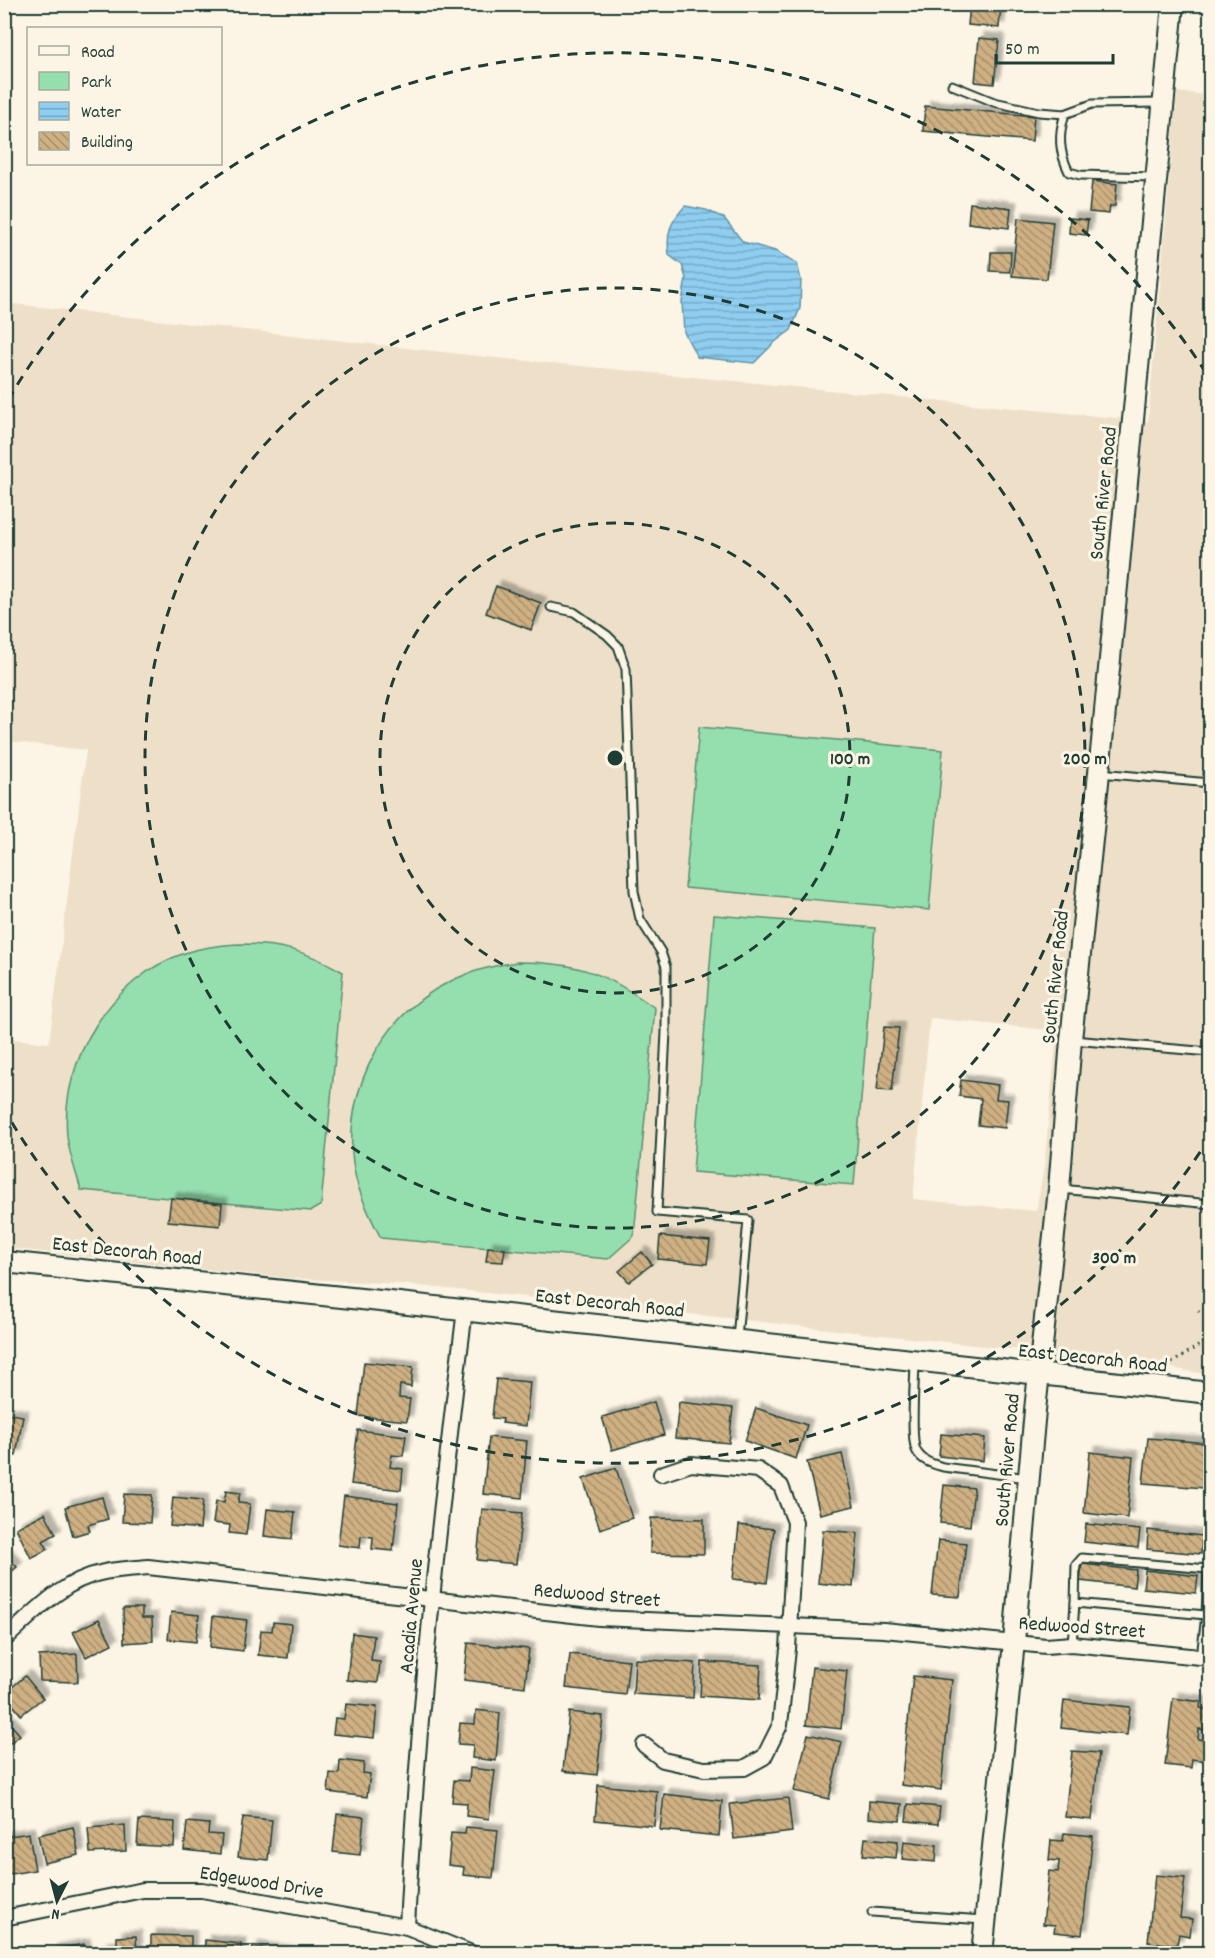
<svg xmlns="http://www.w3.org/2000/svg" width="1215" height="1958" viewBox="0 0 1215 1958" font-family="Dekko,sans-serif">
<style>
.built{fill:#eee0c8;fill-rule:evenodd}
.green{fill:#95deae;stroke:#5a8e71;stroke-width:1.5}
.water{fill:url(#water-rules);stroke:#6294a5;stroke-width:1.5}
.building{fill:url(#building-back-hatch);stroke:#1f3d34;stroke-width:1.5;filter:url(#shadow)}
.lines{fill:none;stroke-linecap:round;stroke-linejoin:round}
.lane-casing{stroke:#1f3d34;stroke-width:11}
.street-casing{stroke:#1f3d34;stroke-width:18}
.secondary-casing{stroke:#1f3d34;stroke-width:24}
.path{stroke:#1f3d34;stroke-width:3;stroke-dasharray:1.5 4.5;stroke-linecap:butt}
.lane{stroke:#fcf5e5;stroke-width:7}
.street{stroke:#fcf5e5;stroke-width:14}
.secondary{stroke:#fcf5e5;stroke-width:20}
.ring{fill:none;stroke:#1f3d34;stroke-width:3;stroke-dasharray:10 8}
.labels{text-anchor:middle;stroke-width:6;stroke-linejoin:round;paint-order:stroke}
.street-label{font-size:21px;fill:#1f3d34;stroke:#fcf5e5}
.centre{fill:#1f3d34;stroke:#fcf5e5;stroke-width:3}
.ring-label{font-size:18px;text-anchor:middle;font-weight:bold;fill:#1f3d34;stroke:#fcf5e5;stroke-width:6;stroke-linejoin:round;paint-order:stroke}
</style>
<defs>
<pattern id="water-rules" width="6" height="5" patternUnits="userSpaceOnUse" patternTransform="scale(1.5)"><rect width="6" height="5" fill="#8fcef0"/><path d="M0 2.5h6" fill="none" stroke="#74a8c3"/></pattern>
<pattern id="building-back-hatch" width="6" height="6" patternUnits="userSpaceOnUse" patternTransform="scale(1.5)"><rect width="6" height="6" fill="#cfb083"/><path d="M-1 5l2 2M0 0l6 6M5-1l2 2" fill="none" stroke="#a7906c"/></pattern>
<filter id="shadow"><feDropShadow dx="5.5" dy="-5.5" stdDeviation="1.5" flood-color="#0004"/></filter>
</defs>
<rect width="100%" height="100%" fill="#fcf5e5"/>
<filter id="ink" filterUnits="userSpaceOnUse"><feTurbulence type="fractalNoise" baseFrequency=".0167" numOctaves="2"/><feDisplacementMap in="SourceGraphic" scale="12" xChannelSelector="R" yChannelSelector="G"/><feConvolveMatrix kernelMatrix="1 2 1 2 8 2 1 2 1" color-interpolation-filters="sRGB"/></filter>
<g filter="url(#ink)">
<path class="built" d="M1177,92l33,3v1280l-61,-11 -451,-49 -298,-31 -112,-6 -283,-30v-210l44,5 37,-293 -81,-9v-438l482,54 661,64zM930,1018l127,13 -13,136 -8,44 -123,-12z"/>
<g class="green">
<polygon points="699,727 943,750 929,910 685,888"/>
<polygon points="714,915 875,928 854,1185 693,1172"/>
<path d="M239,944c42,0 68,7 104,28l-22,233 -10,6 -230,-21c-5,-18 -12,-36 -14,-54 -7,-76 45,-159 118,-183 17,-6 36,-8 54,-9z"/>
<path d="M517,962c61,0 89,11 138,46l-21,228 -26,23 -227,-21c-10,-19 -19,-37 -25,-59 -18,-76 21,-161 91,-196 23,-12 45,-17 70,-21z"/>
</g>
<path class="water" d="M685,206l21,4 18,8 19,24 32,9 22,12 4,17 -1,28 -9,22 -16,12 -21,21 -57,-6 -13,-25 -2,-30 4,-24 -4,-13 -13,-10c-3,-23 1,-32 16,-49z"/>
<g class="building">
<polygon points="970,4 1001,4 999,28 968,25"/>
<polygon points="979,38 999,40 994,84 975,82"/>
<polygon points="925,106 1034,116 1032,141 923,131"/>
<polygon points="1092,181 1117,184 1115,206 1110,206 1109,214 1089,212"/>
<polygon points="970,203 1011,208 1009,228 968,223"/>
<polygon points="1018,218 1053,222 1047,279 1012,276"/>
<polygon points="1070,218 1088,220 1086,235 1069,233"/>
<polygon points="991,252 1011,252 1010,272 990,271"/>
<polygon points="496,586 541,603 531,630 486,613"/>
<polygon points="884,1027 899,1028 892,1091 877,1090"/>
<polygon points="961,1080 998,1085 996,1099 1008,1100 1005,1128 978,1125 981,1099 959,1096"/>
<polygon points="171,1198 222,1204 220,1226 168,1221"/>
<polygon points="660,1236 710,1241 707,1264 658,1259"/>
<polygon points="488,1247 505,1249 503,1262 486,1261"/>
<polygon points="642,1252 652,1264 629,1282 619,1271"/>
<polygon points="364,1362 413,1367 411,1387 400,1385 399,1398 410,1399 407,1421 358,1416"/>
<polygon points="496,1379 530,1382 526,1426 502,1423 503,1419 492,1418"/>
<polygon points="654,1402 664,1435 612,1450 602,1417"/>
<polygon points="679,1402 733,1408 729,1443 675,1438"/>
<polygon points="756,1408 807,1425 796,1459 745,1441"/>
<polygon points="4,1413 23,1416 16,1456 4,1454"/>
<polygon points="358,1430 406,1436 403,1456 392,1455 390,1467 403,1469 401,1490 351,1484"/>
<polygon points="941,1434 985,1438 983,1461 939,1456"/>
<polygon points="489,1437 527,1441 522,1498 483,1494"/>
<polygon points="1148,1438 1208,1443 1204,1488 1143,1483"/>
<polygon points="1090,1452 1133,1457 1127,1518 1084,1513"/>
<polygon points="842,1454 854,1506 820,1514 807,1462"/>
<polygon points="616,1468 632,1518 600,1529 583,1479"/>
<polygon points="944,1485 974,1488 970,1526 940,1523"/>
<polygon points="226,1491 240,1493 238,1503 250,1504 246,1535 229,1533 230,1525 213,1523 216,1501 224,1502"/>
<polygon points="124,1494 152,1495 150,1523 122,1522"/>
<polygon points="344,1496 398,1503 393,1551 372,1549 373,1537 361,1536 360,1548 338,1545"/>
<polygon points="102,1497 108,1519 88,1525 90,1531 73,1536 65,1507"/>
<polygon points="173,1497 203,1500 200,1529 170,1526"/>
<polygon points="267,1509 295,1512 292,1539 264,1536"/>
<polygon points="482,1509 522,1513 516,1564 477,1560"/>
<polygon points="45,1513 56,1534 43,1541 48,1549 31,1558 16,1528"/>
<polygon points="651,1518 704,1519 704,1554 650,1553"/>
<polygon points="1086,1524 1140,1530 1138,1548 1084,1542"/>
<polygon points="739,1525 774,1529 767,1583 733,1579"/>
<polygon points="823,1530 858,1533 853,1587 818,1583"/>
<polygon points="1148,1530 1202,1536 1201,1554 1147,1549"/>
<polygon points="938,1540 966,1543 960,1597 932,1595"/>
<polygon points="4,1553 17,1567 4,1578"/>
<polygon points="1082,1564 1136,1570 1134,1587 1080,1581"/>
<polygon points="1145,1570 1198,1576 1196,1593 1143,1588"/>
<polygon points="123,1608 142,1608 142,1618 152,1618 153,1641 124,1643"/>
<polygon points="171,1612 199,1615 196,1642 168,1639"/>
<polygon points="213,1616 247,1620 243,1651 210,1647"/>
<polygon points="99,1619 112,1644 86,1657 73,1632"/>
<polygon points="273,1622 291,1624 288,1658 258,1655 261,1630 272,1631"/>
<polygon points="352,1633 374,1636 371,1661 380,1662 378,1683 347,1680"/>
<polygon points="468,1643 529,1649 525,1687 464,1680"/>
<polygon points="77,1654 78,1682 40,1681 39,1656"/>
<polygon points="570,1654 629,1660 625,1695 566,1688"/>
<polygon points="635,1659 695,1663 693,1698 633,1694"/>
<polygon points="702,1662 761,1665 759,1700 700,1696"/>
<polygon points="812,1667 847,1671 841,1729 806,1725"/>
<polygon points="25,1676 43,1698 21,1715 4,1694"/>
<polygon points="913,1676 952,1680 941,1790 901,1785"/>
<polygon points="1173,1698 1201,1702 1200,1708 1210,1710 1210,1731 1199,1729 1198,1739 1207,1740 1205,1761 1192,1759 1191,1768 1165,1765"/>
<polygon points="1064,1700 1130,1707 1127,1735 1061,1728"/>
<polygon points="346,1704 377,1707 374,1738 333,1734 335,1718 344,1719"/>
<polygon points="476,1710 500,1713 496,1761 472,1758 473,1745 458,1744 460,1723 475,1724"/>
<polygon points="569,1712 603,1716 597,1775 563,1771"/>
<polygon points="4,1717 20,1735 4,1748"/>
<polygon points="808,1734 842,1742 829,1799 794,1791"/>
<polygon points="1072,1751 1099,1753 1092,1820 1065,1817"/>
<polygon points="340,1760 364,1763 363,1773 370,1774 367,1797 328,1792 330,1773 339,1774"/>
<polygon points="470,1768 495,1771 489,1819 466,1816 467,1803 452,1802 454,1780 469,1781"/>
<polygon points="598,1785 657,1791 654,1826 595,1820"/>
<polygon points="664,1794 722,1801 719,1836 660,1830"/>
<polygon points="788,1798 792,1832 734,1839 730,1804"/>
<polygon points="869,1801 902,1804 900,1821 868,1818"/>
<polygon points="908,1804 940,1807 938,1824 906,1821"/>
<polygon points="337,1814 364,1817 360,1855 333,1852"/>
<polygon points="243,1817 272,1820 268,1860 238,1857"/>
<polygon points="139,1820 175,1822 174,1847 137,1845"/>
<polygon points="187,1822 209,1824 208,1834 222,1835 220,1854 184,1850"/>
<polygon points="125,1825 126,1851 90,1853 88,1828"/>
<polygon points="73,1827 79,1855 44,1863 38,1835"/>
<polygon points="466,1827 498,1830 493,1878 463,1875 464,1867 448,1865 451,1833 465,1834"/>
<polygon points="29,1833 35,1870 4,1875 4,1837"/>
<polygon points="1064,1833 1093,1836 1082,1935 1054,1932 1055,1925 1043,1924 1049,1871 1058,1872 1059,1861 1049,1860 1051,1840 1063,1841"/>
<polygon points="865,1838 898,1841 896,1858 863,1855"/>
<polygon points="904,1841 937,1845 936,1862 902,1859"/>
<polygon points="1155,1875 1185,1878 1180,1918 1192,1919 1190,1936 1179,1934 1177,1945 1148,1942"/>
<polygon points="151,1935 191,1936 191,1954 151,1954"/>
<polygon points="136,1936 137,1954 102,1954 102,1948 117,1947 117,1937"/>
<polygon points="205,1940 241,1944 240,1954 204,1954"/>
<polygon points="84,1944 86,1954 52,1954 52,1950"/>
<polygon points="253,1947 289,1952 289,1954 252,1954"/>
</g>
<g class="lines">
<defs>
<g id="lane">
<polyline points="952,85 994,102 1039,112 1065,114"/>
<path d="M1153,177l-73,-2 -11,-3c-10,-20 -11,-37 -4,-58l27,-10 70,-1"/>
<polyline points="551,607 574,612 607,635 618,646 626,669 634,891 640,919 661,952 666,967 666,1032 657,1212 748,1220 737,1338"/>
<polyline points="1100,773 1210,783"/>
<polyline points="1073,1040 1210,1052"/>
<polyline points="1061,1189 1210,1204"/>
<path d="M915,1361c0,18 -5,75 1,89 5,11 17,14 27,17l85,11"/>
<polyline points="1075,1603 1076,1565 1082,1558 1208,1569 1206,1615"/>
<polyline points="1072,1644 1075,1603 1206,1615 1201,1657"/>
<polyline points="872,1912 983,1920"/>
</g>
<g id="street">
<path d="M4,1640c29,-26 58,-59 96,-67 16,-4 32,-4 48,-6l451,51 285,12 162,16 26,-2 138,14"/>
<polyline points="644,1745 663,1760 704,1769 744,1768 764,1757 780,1725 788,1649 795,1522 781,1486 758,1470 691,1464 661,1474"/>
<polyline points="4,1918 143,1890 202,1890 407,1927 474,1954"/>
<path d="M407,1927c10,-206 32,-412 58,-617"/>
</g>
<g id="secondary">
<polyline points="4,1262 390,1302 1210,1393"/>
<polyline points="982,1954 1014,1642 1035,1410 1059,1189 1071,1040 1099,773 1173,4"/>
</g>
</defs>
<use href="#lane" class="lane-casing"/>
<use href="#street" class="street-casing"/>
<use href="#secondary" class="secondary-casing"/>
<g class="path">
<polyline points="1198,1311 1210,1318"/>
<polyline points="1172,1363 1210,1338"/>
</g>
<use href="#lane" class="lane"/>
<use href="#street" class="street"/>
<use href="#secondary" class="secondary"/>
</g>
</g>
<g class="ring">
<circle cx="615" cy="758" r="235"/>
<circle cx="615" cy="758" r="470"/>
<path d="M1210 1137A705 705 0 0 1 8 1116M8 400A705 705 0 0 1 1210 379"/>
</g>
<g class="labels">
<g class="street-label">
<text transform="translate(1102 493) rotate(-84)" y="7">South River Road</text>
<text transform="translate(1054 977) rotate(-84)" y="7">South River Road</text>
<text transform="translate(127 1250) rotate(6)" y="7">East Decorah Road</text>
<text transform="translate(610 1302) rotate(6)" y="7">East Decorah Road</text>
<text transform="translate(1093 1357) rotate(6)" y="7">East Decorah Road</text>
<text transform="translate(1006 1460) rotate(-85)" y="7">South River Road</text>
<text transform="translate(597 1594) rotate(5)" y="7">Redwood Street</text>
<text transform="translate(410 1616) rotate(-85)" y="7">Acadia Avenue</text>
<text transform="translate(1082 1626) rotate(4)" y="7">Redwood Street</text>
<text transform="translate(262 1881) rotate(9)" y="7">Edgewood Drive</text>
</g>
</g>
<circle cx="615" cy="758" r="9" class="centre"/>
<g class="ring-label">
<text x="850" y="764">100 m</text>
<text x="1085" y="764">200 m</text>
<text x="1114" y="1263">300 m</text>
</g>
<rect width="1215" height="1958" fill="none" stroke="#fcf5e5" stroke-width="24"/>
<rect x="12" y="12" width="1191" height="1934" fill="none" stroke="#1f3d34" stroke-width="2" filter="url(#ink)"/>
<rect x="27" y="27" width="195" height="138" fill="#fcf5e5" stroke="#a4ab9e" stroke-width="1.5"/>
<rect x="39" y="46" width="30" height="9" fill="#fcf5e5" stroke="#a4ab9e" stroke-width="1.5"/>
<text x="81" y="57" font-size="18" fill="#1f3d34">Road</text>
<rect x="39" y="72" width="30" height="18" fill="#95deae" stroke="#a4ab9e" stroke-width="1.5"/>
<text x="81" y="87" font-size="18" fill="#1f3d34">Park</text>
<rect x="39" y="102" width="30" height="18" fill="url(#water-rules)" stroke="#a4ab9e" stroke-width="1.5"/>
<text x="81" y="117" font-size="18" fill="#1f3d34">Water</text>
<rect x="39" y="132" width="30" height="18" fill="url(#building-back-hatch)" stroke="#a4ab9e" stroke-width="1.5"/>
<text x="81" y="147" font-size="18" fill="#1f3d34">Building</text>
<g transform="translate(57 1901) rotate(186)" stroke="#fcf5e5" stroke-width="4.5" paint-order="stroke">
<path d="M0-4.5L10 22L0 15L-10 22Z" fill="#1f3d34"/>
<text y="-9" font-size="16" font-weight="bold" text-anchor="middle" fill="#1f3d34">N</text>
</g>
<path d="M996 54v9h117v-9" fill="none" stroke="#1f3d34" stroke-width="3"/>
<text x="1005" y="54" font-size="18" fill="#1f3d34" stroke="#fcf5e5" stroke-width="4.5" paint-order="stroke">50 m</text>
</svg>
